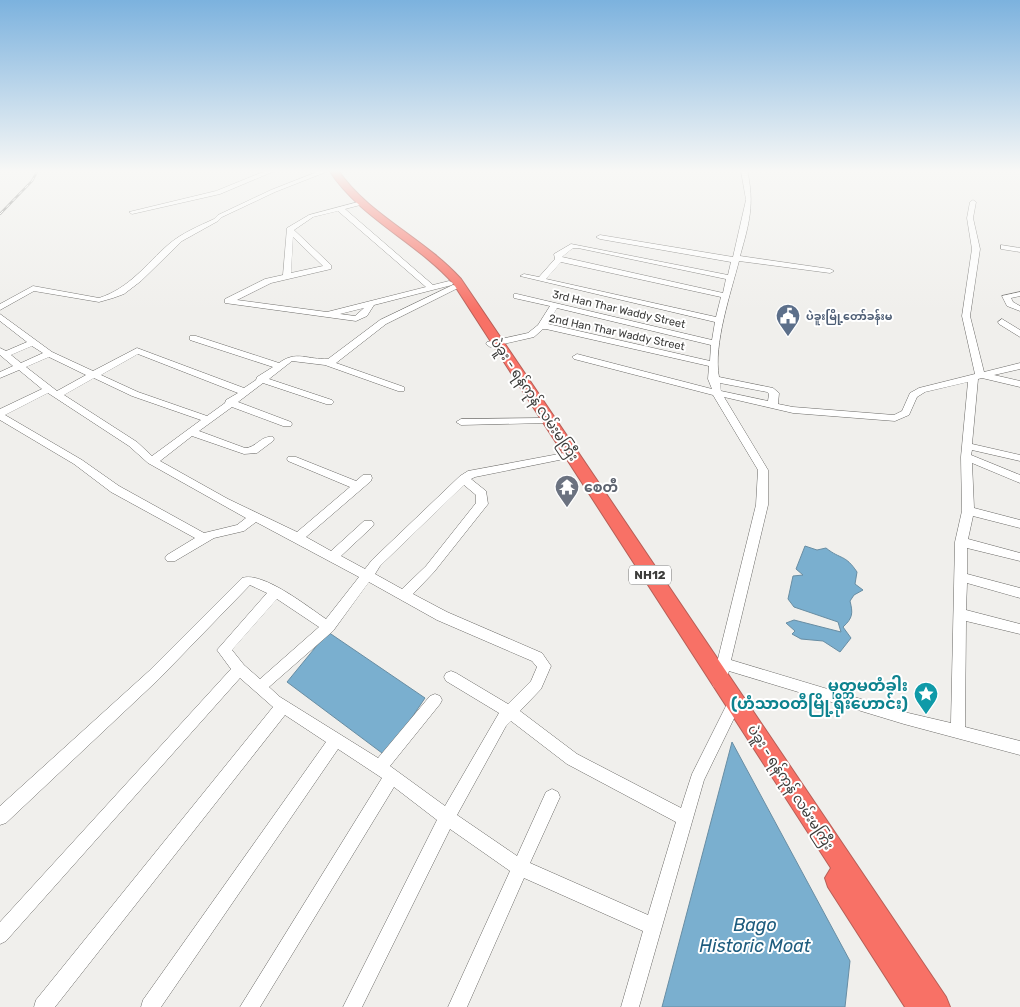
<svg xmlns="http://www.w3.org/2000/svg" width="1020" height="1007" viewBox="0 0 1020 1007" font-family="Rubik,'Noto Sans Myanmar',sans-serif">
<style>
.water{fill:#7aafcf;stroke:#688da3}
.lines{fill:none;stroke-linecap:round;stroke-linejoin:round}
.minor-casing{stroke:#6b6a67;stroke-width:1}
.highway-casing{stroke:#b75f57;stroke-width:2}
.minor{fill:#fff;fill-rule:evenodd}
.highway{fill:#f87166;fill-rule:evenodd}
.rail-casing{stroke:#6f6f6d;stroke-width:2.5}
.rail{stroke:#fff;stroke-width:1;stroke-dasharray:4.5;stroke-linecap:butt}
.labels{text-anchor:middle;stroke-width:4;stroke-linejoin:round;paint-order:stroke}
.far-street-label{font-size:11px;fill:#3d3d3b;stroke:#fff}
.far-service-label{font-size:11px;font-weight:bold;fill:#4e5e75;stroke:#fff;text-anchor:start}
.shield{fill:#fff;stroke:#777776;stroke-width:1}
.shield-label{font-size:12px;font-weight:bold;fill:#3d3d3b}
.street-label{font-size:14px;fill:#3d3d3b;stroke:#fff}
.worship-label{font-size:14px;font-weight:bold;fill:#5b616d;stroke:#fff;text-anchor:start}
.near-culture-label{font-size:16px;font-weight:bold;fill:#0d838f;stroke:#fff;text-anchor:end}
.near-water-label{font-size:18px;font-style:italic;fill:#1e5c7e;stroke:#fff}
</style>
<rect width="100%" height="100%" fill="#f0efec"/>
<g class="water">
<path d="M805,546l12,4 9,-2c15,12 19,6 31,24l-2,12 8,6 -9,5 -4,6c3,12 3,17 -7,26l8,11 -11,14 -17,-11 -22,-2 -9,-5 3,-3 -9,-8 8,-3 47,12 -3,-10 -44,-15 -6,-8 5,-23 10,-1 -7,-6z"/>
<polygon points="328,632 425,698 386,756 287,682"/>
<polygon points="732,742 850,961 845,1007 662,1007"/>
</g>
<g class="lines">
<defs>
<g id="minor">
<polygon points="268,170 277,170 220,194 132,214 129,212 216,191"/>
<path d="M322,170h9l-56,22 -53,25 -4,4 -36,20 -41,40 -17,13 -11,4 -14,4 -65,-11 -34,19v-6l33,-18 66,12c31,-10 47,-34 70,-54 13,-11 30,-18 45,-25l4,-4 53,-25z"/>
<path d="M741,170h6c8,34 2,54 -7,86l90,13 4,2 -4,2 -91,-12c-8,31 -26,84 -20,116l54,11 6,5 -1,11 15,3 101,8 8,-4 8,-18 9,-5 56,-14 -13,-58 10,-67 -5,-31 3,-16 3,-2 3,2 -3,16 7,31 -10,67 14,56 36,-9v6l-26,6 26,6v6l-38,-9 -4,1 -6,65 48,11v6l-48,-11 -1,5 49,20v8l-48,-20 2,45 46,12v8l-47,-12 -5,23 52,14v8l-53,-13v26l53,14v10l-53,-15 -1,27 54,14v10l-54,-13 -1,106 55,14v14l-116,-31 -175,-53 -5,16 -5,2 -5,-2 -2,-4 44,-178 2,-35 -45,-75 -139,-36 -2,-2 5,-3 135,35 -4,-10 1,-13 -163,-37h-3l-9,8 -44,10 -4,-3 1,-2 41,-9 10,-8 12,-19 -36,-8v-4h3l195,46 3,-18 -195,-46 4,-2 15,3 16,-18 -1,-5 17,-10 157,31 3,-13 -131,-23 -4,-2 4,-2 133,22 13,-57zM573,248h5l148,31 -3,14 -161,-36zM561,262l160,35 -5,20 -170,-38zM557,308l154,37 -1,16 -162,-37zM968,382l-7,75 1,54 -7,31 -4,181 -47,-11 -173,-52 37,-155v-35l-44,-73 69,16 102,8 14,-6 8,-18 8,-5zM720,383l47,9 2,2 -1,7 -47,-10z"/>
<path d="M362,201l2,1v2l-19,5 88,76 16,-4 4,2 -1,2 -78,20 -7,11 -11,5 -131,-18v-4l40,-20 18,-4 4,-47 22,-13zM338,211l88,76 -99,25 -90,-12 34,-17 60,-14v-4l-37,-35 19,-13zM293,237l30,29 -32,7zM364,308l-9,8 -15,-2z"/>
<polygon points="1001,245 1020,248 1020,252 1001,249"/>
<path d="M453,285l7,2 -74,37 -50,39 68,24v4h-6l-73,-26 -33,-4 -23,18 63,21 2,2 -2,2h-6l-63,-21 -25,19 53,20 1,2 -1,2h-8l-51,-19 -33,24 46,17c11,0 16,-13 28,-11l1,2 -1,2 -16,12 -13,1 -52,-18 -32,25 68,38 69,33 53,-45 -62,-26 -1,-2 1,-2h8l60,24 7,-6h8l1,3 -1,3 -65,56 25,14 33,-30h8l2,3 -2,3 -31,29 24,13 7,-9 88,-84 8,-5 96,-18 4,1 1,2 -5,3 -89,18 -4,2 15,12 2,13 -54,68 -21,22 34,18 95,41 9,13 -10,23 -21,22 57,43 104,54 11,-34 38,-76 5,-2 5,2 2,4 -38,78 -65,227h-18l22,-76 -119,-53 -57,129h-19l62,-136 -60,-42 -88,178h-19l94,-187 -43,-33 -134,220h-20l142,-229 -44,-29 -177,258h-20l2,-7 183,-258 -41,-27 -230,292h-21l2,-7 237,-293 -33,-29 -234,263 -6,3v-22l231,-253 -14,-19 50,-57 -17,-8 -91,94 -153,144 -6,2v-19l149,-135 93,-93c21,-7 66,29 84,41l33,-42 -103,-55 -12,9 -30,7 -39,23h-8l-2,-3 2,-3 28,-17 -84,-46 -37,-28 -74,-44v-11l42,-20 -23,-19 -19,8v-6l13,-6 -13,-11v-7l6,3 21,-9 -27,-21v-7l52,38 41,19 44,-23 107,40 12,-8 1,-3 16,-10 -83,-27v-4h6l83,27c17,-13 29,-3 49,-4l52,-39zM32,346l11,7 -22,10 -10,-8zM138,354l100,39 -12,7 -1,3 -18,13 -69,-24 -37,-17zM49,357l37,18 -29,16 -31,-24zM94,378l38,18 69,24 -49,36 -15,-14 -73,-47zM48,393l81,53 19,17 98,55 -9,7 -33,8 -85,-47 -37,-26 -77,-45zM464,485l12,10v8l-50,63 -24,23 -27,-15 5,-8zM369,582l68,38 95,41 5,6 -6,14 -23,23 -52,-31 -5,-2 -5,2 -2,4 2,4 53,32 -54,93 -55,-40 50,-62 2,-4 -2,-4 -5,-2 -5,2 -52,62 -98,-61 -11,-10 64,-56zM277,599l42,28 -59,52 -16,-14 -12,-15zM511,721l56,43 109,58 -28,93 -118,-52 30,-66 -2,-5 -6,-3 -6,3 -29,64 -60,-41 49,-89z"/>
<polygon points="1020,292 1020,296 1011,298 1013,302 1020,306 1020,311 1007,306 1002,296"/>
<polygon points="1002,319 1020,330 1020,337 999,324 998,322"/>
<polygon points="542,418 546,419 547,421 546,423 461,425 456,422 461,419"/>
</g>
<path id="highway" d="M329,170h9c29,44 86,68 123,109l485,718 4,10h-45l-77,-120 -3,-9 6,-10 -378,-585c-38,-42 -93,-65 -124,-113z"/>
</defs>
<use href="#minor" class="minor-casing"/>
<use href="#highway" class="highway-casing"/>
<use href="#minor" class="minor"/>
<use href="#highway" class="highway"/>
<defs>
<polyline id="rail" points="0,214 32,181 38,170"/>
</defs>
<use href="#rail" class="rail-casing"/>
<use href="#rail" class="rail"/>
</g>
<linearGradient id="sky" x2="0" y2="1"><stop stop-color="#7cb2de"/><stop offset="0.55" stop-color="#f8f8f6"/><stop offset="1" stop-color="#f8f8f6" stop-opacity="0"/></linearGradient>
<rect width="1020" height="311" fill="url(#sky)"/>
<defs>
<symbol id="civic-pin" viewBox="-11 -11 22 30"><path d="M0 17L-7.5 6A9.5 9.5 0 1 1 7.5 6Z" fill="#5c6f8a" stroke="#fff"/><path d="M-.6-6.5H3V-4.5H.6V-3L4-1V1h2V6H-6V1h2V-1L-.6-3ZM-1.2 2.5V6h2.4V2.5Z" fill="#fff"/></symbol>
<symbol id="temple-pin" viewBox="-11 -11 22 30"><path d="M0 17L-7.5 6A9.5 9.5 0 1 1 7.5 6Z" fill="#6b7280" stroke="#fff"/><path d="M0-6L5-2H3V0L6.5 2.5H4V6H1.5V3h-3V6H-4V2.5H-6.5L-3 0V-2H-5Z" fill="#fff"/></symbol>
<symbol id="sight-pin" viewBox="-11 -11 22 30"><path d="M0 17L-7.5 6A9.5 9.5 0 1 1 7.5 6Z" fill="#0f9aa8" stroke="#fff"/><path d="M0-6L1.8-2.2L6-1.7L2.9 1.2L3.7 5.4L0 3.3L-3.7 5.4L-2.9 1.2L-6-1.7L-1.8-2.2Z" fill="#fff"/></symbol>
</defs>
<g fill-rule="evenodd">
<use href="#civic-pin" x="774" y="302" width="28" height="38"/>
<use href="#temple-pin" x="553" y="473" width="28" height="38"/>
<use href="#sight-pin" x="912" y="680" width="28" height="38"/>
</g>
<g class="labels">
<g class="far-street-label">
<text transform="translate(619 309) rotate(13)" y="4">3rd Han Thar Waddy Street</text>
<text transform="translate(617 332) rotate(12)" y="4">2nd Han Thar Waddy Street</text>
</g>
<g class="far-service-label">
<text x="806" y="320">ပဲခူးမြို့တော်ခန်းမ</text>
</g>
<rect class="shield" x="629" y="565.5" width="42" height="19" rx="4"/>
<g class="shield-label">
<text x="650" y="579">NH12</text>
</g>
<g class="street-label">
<text transform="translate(535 399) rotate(56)" y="5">ပဲခူး - ရန်ကုန် လမ်းမကြီး</text>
<text transform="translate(791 787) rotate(57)" y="5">ပဲခူး - ရန်ကုန် လမ်းမကြီး</text>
</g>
<g class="worship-label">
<text x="584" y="492">စေတီ</text>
</g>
<g class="near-culture-label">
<text x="908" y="691">မုတ္တမတံခါး<tspan x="908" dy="18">(ဟံသာဝတီမြို့ရိုးဟောင်း)</tspan></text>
</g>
<g class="near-water-label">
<text x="755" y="931">Bago<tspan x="755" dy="21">Historic Moat</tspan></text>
</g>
</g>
</svg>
